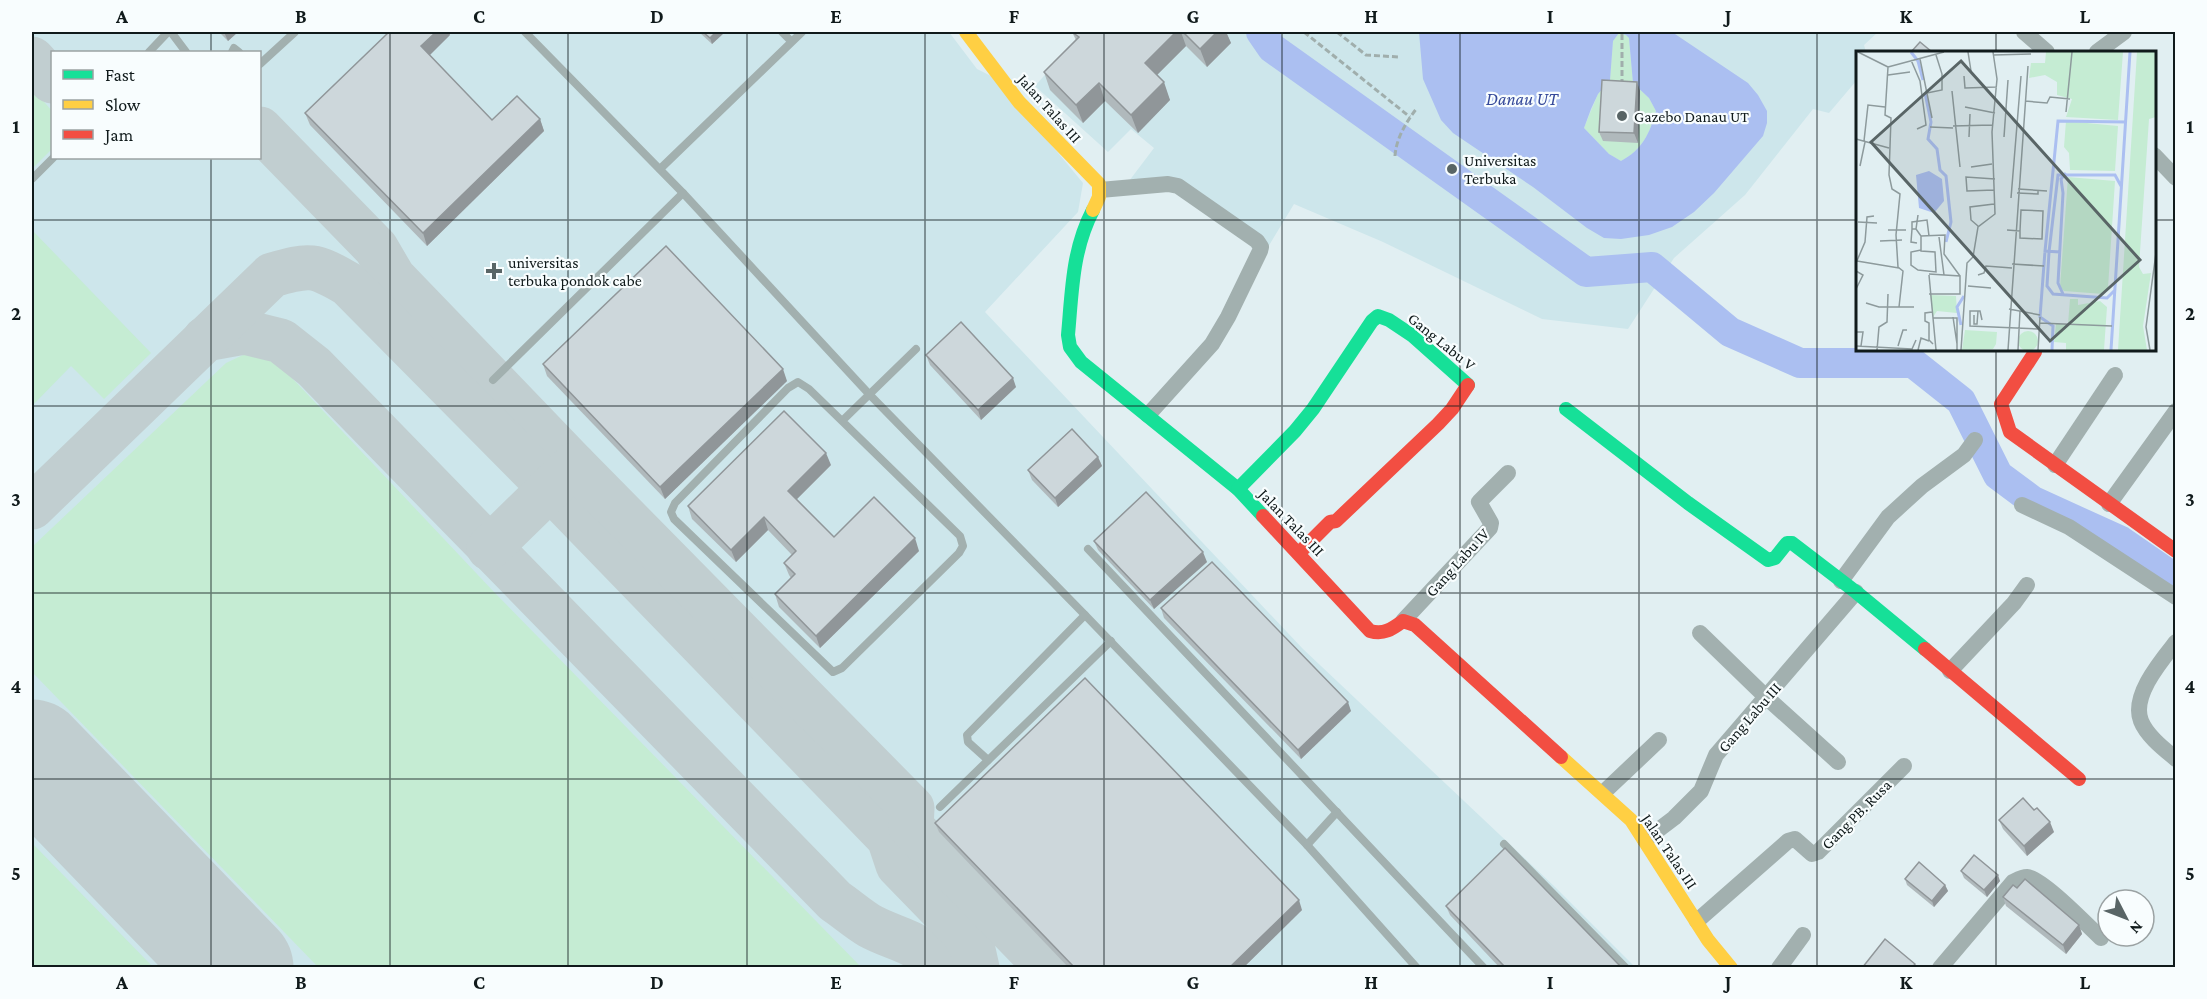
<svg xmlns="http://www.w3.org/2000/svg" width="2207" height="999" viewBox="0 0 2207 999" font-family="'Crimson Pro',serif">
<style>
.built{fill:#cde6eb;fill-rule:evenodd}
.green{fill:#c5ecd3}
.water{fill:#abbff1;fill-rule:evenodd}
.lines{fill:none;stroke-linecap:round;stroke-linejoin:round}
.river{stroke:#abbff1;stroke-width:30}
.taxiway{stroke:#c1ced0;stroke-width:45}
.runway{stroke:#c1ced0;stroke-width:111}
.path{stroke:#a0aeac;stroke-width:3;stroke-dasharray:6 3;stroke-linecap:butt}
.lane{stroke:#a2b0af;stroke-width:8}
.street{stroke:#a2b0af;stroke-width:16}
.fast{stroke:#16e098;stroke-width:14}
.slow{stroke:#ffcf43;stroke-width:14}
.jam{stroke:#f24e42;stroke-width:14}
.wall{fill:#b0b9bc}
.shaded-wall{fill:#909699}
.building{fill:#cdd7db;stroke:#909699;stroke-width:1.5}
.grid{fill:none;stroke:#101a1b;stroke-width:1.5;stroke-opacity:0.55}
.poi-dot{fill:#596566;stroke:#f8fdfe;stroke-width:2}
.labels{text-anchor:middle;stroke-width:4.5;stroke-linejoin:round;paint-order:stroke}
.street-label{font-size:16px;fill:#101a1b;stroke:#f8fdfe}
.poi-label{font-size:16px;fill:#101a1b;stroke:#f8fdfe;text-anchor:start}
.water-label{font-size:18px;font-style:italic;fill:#35499a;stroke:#f8fdfe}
.inset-river{fill:none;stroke:#abbff1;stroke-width:3}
.inset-road{fill:none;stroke:#8d9a9c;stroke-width:1.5}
.view{fill:#596566;fill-opacity:0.15;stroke:#596566;stroke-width:3}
.inset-edge{fill:none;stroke:#101a1b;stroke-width:3}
.neatline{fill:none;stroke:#101a1b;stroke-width:2}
.grid-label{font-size:20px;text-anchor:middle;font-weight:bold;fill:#101a1b}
</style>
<rect width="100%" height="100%" fill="#e1eff2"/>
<g class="built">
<path d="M32,32h917l28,37 20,10 86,104 -5,29 -93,100 318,337 252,238 80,80h-1603zM52,52h208v106h-208z"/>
<polygon points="1083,32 1878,32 1864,45 1866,52 1858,52 1857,80 1829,113 1813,109 1745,195 1674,258 1628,329 1542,319 1383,242 1294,204 1268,247 1185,187 1123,189 1154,148 1131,129 1108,152 1035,86"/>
</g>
<g class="green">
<path d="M1619,33l7,2 3,3 4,45 16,15 7,13c-6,22 -14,39 -35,50l-12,-7 -25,-26 14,-34 12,-14 3,-39z"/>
<polygon points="32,88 52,111 52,149 32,169"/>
<polygon points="32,230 151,353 104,399 71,366 32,406"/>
<polygon points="245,354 276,361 494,592 861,967 318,967 32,672 32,547 226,363"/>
<polygon points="32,843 153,967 32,967"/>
</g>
<path class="water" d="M1419,32h253l76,51 10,12 9,16v12l-4,13 -49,57 -20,19 -22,15 -23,8 -28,4 -17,-1 -17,-10 -54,-41 -80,-54 -12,-13 -18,-41zM1619,33l7,2 3,3 4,45 16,15 7,13c-6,22 -14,39 -35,50l-12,-7 -25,-26 7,-19 7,-15 12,-14 3,-39z"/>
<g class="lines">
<polyline class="river" points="1261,32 1272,48 1586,272 1652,267 1730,332 1800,363 1913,363 1961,401 1998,475 2033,501 2121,541 2176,579"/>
<g class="taxiway">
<polyline points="32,59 52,81"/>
<polyline points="260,129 376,248 393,277 574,465"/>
<path d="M205,339l39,-7 37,9 33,26 521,534c12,8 23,18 35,25 25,14 53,15 67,42"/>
<path d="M32,507l240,-232c38,-11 42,-11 76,9l202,204 339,350 9,27 66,68 9,17 4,18"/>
<polyline points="489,548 574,465 912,808 911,827 1048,968"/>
</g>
<polyline class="runway" points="32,755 238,968"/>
<g class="path">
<polyline points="1304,32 1410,117"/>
<polyline points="1337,32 1366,55 1398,57"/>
<polyline points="1622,85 1622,32"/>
<path d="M1395,156c1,-17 11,-34 22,-48"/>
</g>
<g class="lane">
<polyline points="171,32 186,52"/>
<polyline points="525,32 683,193 869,394 1085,615 1307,845 1417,968"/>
<polyline points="782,32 791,41"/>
<polyline points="149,52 168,32"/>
<polyline points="232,52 234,48 239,52"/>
<polyline points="260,64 295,32"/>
<polyline points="660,169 802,32"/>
<polyline points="32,179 53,158"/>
<polyline points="493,380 683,193"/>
<polyline points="842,421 809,389 798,382 788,388 675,503 671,512 674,519 833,672 842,668 959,553 963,546 960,536 842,421 916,349"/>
<polyline points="1088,549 1484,968"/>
<polyline points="988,760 968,742 967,735 1085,615"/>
<polyline points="940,807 1111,641"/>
<polyline points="1504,844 1626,968"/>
<polyline points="1307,845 1337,812"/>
</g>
<g class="street">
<polyline points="2024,32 2047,52"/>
<polyline points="2097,52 2124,32"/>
<polyline points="2154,155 2176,178"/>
<polyline points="1100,190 1168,184 1178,186 1257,241 1261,247 1260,251 1228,317 1212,344 1148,415"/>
<polyline points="2055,465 2115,375"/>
<polyline points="2109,504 2176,411"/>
<polyline points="2022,505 2069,527 2176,597"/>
<polyline points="1841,581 1888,517 1922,486 1964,455 1975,440"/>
<polyline points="1403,621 1490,528 1491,523 1479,502 1508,473"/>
<polyline points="1700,633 1766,697 1838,762"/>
<path d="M2176,642c-15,19 -45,54 -35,79 6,15 23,28 35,38"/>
<polyline points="1950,671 2014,603 2027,585"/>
<polyline points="1603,793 1659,740"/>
<polyline points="1645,840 1674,818 1701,791 1716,755 1856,592"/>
<polyline points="1697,921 1788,841 1795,839 1812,854 1818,852 1904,766"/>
<polyline points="1779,968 1803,935"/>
<path d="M1940,968l73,-86c4,-2 9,-5 14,-5 15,1 61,49 74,61"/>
</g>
<g class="fast">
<path d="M1093,210c-21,40 -21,82 -25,125l2,12 11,15 157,127 25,27"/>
<polyline points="1566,409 1688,503 1768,560 1775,558 1787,543 1792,543 1856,592 1925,649"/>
<polyline points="1238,489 1295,431 1313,409 1372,321 1378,316 1389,320 1413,336 1468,385"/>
</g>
<g class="slow">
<polyline points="966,32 1019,102 1099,184 1099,197 1093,210"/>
<polyline points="1561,757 1631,820 1708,940 1731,968"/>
</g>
<g class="jam">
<polyline points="2035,352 2001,404 2010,432 2176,551"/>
<path d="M1263,516l107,115c14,4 22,-2 33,-10l12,4 146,132"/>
<polyline points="1299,553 1330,522 1336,521 1438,424 1452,409 1468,385"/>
<polyline points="1925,649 2079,779"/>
</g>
</g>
<g class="wall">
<polygon points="219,32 238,32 228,41"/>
<polygon points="699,32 725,32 712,44"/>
<polygon points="1072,32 1230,32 1227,34 1231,43 1207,67 1186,46 1157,75 1170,100 1138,133 1105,101 1083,123 1050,90 1044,72 1076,40"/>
<polygon points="450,35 429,55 492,120 540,119 544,131 427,246 310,125 305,113"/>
<polygon points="1637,82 1640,91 1638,143 1603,141 1599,132"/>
<polygon points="926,355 1016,387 981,420 930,365"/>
<polygon points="543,364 787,381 665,499 547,376"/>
<polygon points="1098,457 1102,466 1058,507 1032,480 1028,470"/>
<polygon points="831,465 797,499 834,537 919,551 820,648 779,607 775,594 791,578 789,575 784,563 792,555 768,530 736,562 692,519 688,506"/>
<polygon points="1094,541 1207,562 1154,609 1098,550"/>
<polygon points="1161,608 1351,711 1301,759 1164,618"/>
<polygon points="1999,820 2054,832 2027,856 2003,829"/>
<polygon points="935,823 1302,910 1243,968 1069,968 939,832"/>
<polygon points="1961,871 2000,881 1987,897 1964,878"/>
<polygon points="1905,879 1945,885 1948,891 1934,907 1907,885"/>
<polygon points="2017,888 2079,925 2082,934 2066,954 2006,906 2003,897"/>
<polygon points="1446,906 1622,968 1500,968 1450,915"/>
</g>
<g class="shaded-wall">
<polygon points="224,32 238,32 228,41"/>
<polygon points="436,32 449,32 450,35 426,59 421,46"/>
<polygon points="716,32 725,32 712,44 710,38"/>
<polygon points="1176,32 1181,32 1186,46 1151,81 1145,63"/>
<polygon points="1217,32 1230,32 1227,34 1231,43 1207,67 1200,49"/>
<polygon points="1164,82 1170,100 1138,133 1131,115"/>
<polygon points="1637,82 1640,91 1638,143 1634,133"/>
<polygon points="1099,83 1105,101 1083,123 1076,105"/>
<polygon points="540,119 544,131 427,246 423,233"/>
<polygon points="783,369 787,381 665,499 660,487"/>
<polygon points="1013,378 1016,387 981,420 978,410"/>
<polygon points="826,453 831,465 793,503 788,491"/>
<polygon points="1098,457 1102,466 1058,507 1055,498"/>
<polygon points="764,517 768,530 736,562 731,550"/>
<polygon points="915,538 919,551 820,648 816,636"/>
<polygon points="1203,552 1207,562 1154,609 1150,600"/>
<polygon points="1348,702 1351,711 1301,759 1298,750"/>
<polygon points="2050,822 2054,832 2027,856 2024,846"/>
<polygon points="1998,875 2000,881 1987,897 1984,890"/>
<polygon points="1945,885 1948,891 1934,907 1932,901"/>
<polygon points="1299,900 1302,910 1243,968 1229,968"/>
<polygon points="2079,925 2082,934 2066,954 2063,945"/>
</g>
<g class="building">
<polygon points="389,32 436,32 421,46 492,120 517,96 540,119 423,233 305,113"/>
<polygon points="703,32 716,32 710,38"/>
<polygon points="1072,32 1176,32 1145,63 1164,82 1131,115 1099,83 1076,105 1044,72 1079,37"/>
<polygon points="1183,32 1217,32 1200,49"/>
<polygon points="1920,42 1932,52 1911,52"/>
<polygon points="1602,80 1637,82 1634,133 1599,132"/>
<polygon points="666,246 783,369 660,487 543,364"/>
<polygon points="961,322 1013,378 978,410 926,355"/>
<polygon points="784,411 826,453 788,491 834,537 874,497 915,538 816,636 775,594 795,574 784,563 796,551 764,517 731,550 688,506"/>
<polygon points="1072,429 1098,457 1055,498 1028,470"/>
<polygon points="1146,492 1203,552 1150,600 1094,541"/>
<polygon points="1212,562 1348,702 1298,750 1161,608"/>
<polygon points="1085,678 1299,900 1229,968 1075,968 935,823"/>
<polygon points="2023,798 2034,810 2037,808 2050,822 2024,846 1999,820"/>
<polygon points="1505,848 1622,968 1506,968 1446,906"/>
<polygon points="1974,855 1998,875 1984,890 1961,871"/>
<polygon points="1919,862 1945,885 1932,901 1905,879"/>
<polygon points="2025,879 2079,925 2063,945 2003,897 2013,885 2017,888"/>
<polygon points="1885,939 1915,964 1912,968 1862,968"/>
</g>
<path class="grid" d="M211,32v20M390,32v936M568,32v936M747,32v936M925,32v936M1104,32v936M1282,32v936M1460,32v936M1639,32v936M1817,32v936M1996,32v20M211,158v810M32,220h1826M2154,220h22M1996,350v618M32,406h2144M32,593h2144M32,779h2144"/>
<g class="poi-dot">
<circle cx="1622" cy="116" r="6"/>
<circle cx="1452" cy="169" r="6"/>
<path d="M491 262h6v6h6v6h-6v6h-6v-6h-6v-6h6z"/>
</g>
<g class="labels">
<g class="street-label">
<text transform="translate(1050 108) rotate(48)" y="6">Jalan Talas III</text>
<text transform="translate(1442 341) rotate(39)" y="6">Gang Labu V</text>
<text transform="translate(1292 522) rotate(46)" y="6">Jalan Talas III</text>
<text transform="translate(1457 562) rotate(-48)" y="6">Gang Labu IV</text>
<text transform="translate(1749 717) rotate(-49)" y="6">Gang Labu III</text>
<text transform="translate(1856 814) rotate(-45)" y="6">Gang PB. Rusa</text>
<text transform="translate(1670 851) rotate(56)" y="6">Jalan Talas III</text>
</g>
<g class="poi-label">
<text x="1634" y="122">Gazebo Danau UT</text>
<text x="1464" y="166">Universitas<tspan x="1464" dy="18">Terbuka</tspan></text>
<text x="508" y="268">universitas<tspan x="508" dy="18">terbuka pondok cabe</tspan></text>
</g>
<g class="water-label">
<text x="1522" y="105">Danau UT</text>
</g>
</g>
<g transform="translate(1856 51)">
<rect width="300" height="300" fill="#e1eff2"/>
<path d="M190,1h77l-5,68 -52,-3 6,-18 -15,-4v-13l-12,-7 -16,3 2,-15h14zM281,1h19v65l-7,2 -10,148 4,7 8,-1 -8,53 4,24h-29zM210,70l52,5 -3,45 -45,-1 -1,-17 -5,-6zM212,126l47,4 -7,107 -5,6 -39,-3 -4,-4zM74,244l26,1 1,17 -20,-2 -4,6zM214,248h8v6l22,-4 7,6 -3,43h-38v-7l-12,-1 2,-18h12zM109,279l32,2 -1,12 -3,5 -31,1zM162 290a10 10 0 1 1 20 0a10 10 0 1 1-20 0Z" fill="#c5ecd3"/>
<path d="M73,120l13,8 2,22 -10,12 -15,-5 -3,-33z" fill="#abbff1"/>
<path class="inset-river" d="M55,1l7,9 5,19M69,42l6,29 -3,17 9,10 3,21 6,6 5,46 -5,20M189,200l-5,66 13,9 -1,24M204,201l-15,-1 13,-130 68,1M259,239l-8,8 -54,-4 -6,-8 2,-34 9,-77h57l6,11M207,243l-5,-11 5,-90 -2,-14 5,-6M105,274l-4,-18 7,-11M255,299l19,-298"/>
<path class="inset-road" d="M2,1l30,15M112,1l3,19M137,4l38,-1M64,8l12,59M55,9l9,21 6,44 -9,4M32,16l-3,48 6,3 -2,57 3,14 8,5 -4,41 2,32 5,4 -4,36M32,16l56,-15M32,24l22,-3M108,25l1,12 32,-1M96,40l8,76M71,42l15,-3v-16l-6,-19M169,50l22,2 3,-6 20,2M109,56l30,6M210,61l6,-60M97,75l39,-1M74,76l23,1M113,86l1,-23M148,86l4,-57M0,88l33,9M8,90l4,-36 17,2M4,115l5,-24M115,116l21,-3M162,138l29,2M138,139l-27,1 -1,-14 29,2M161,142l21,1v-4M155,147l10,-122M62,164l-2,14 5,7v15l14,1 1,20 -18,-2 -7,-5v-13l10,-2M2,171l19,1M122,175l-7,-6 -1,-13 24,-3M56,178l-1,13 6,1M60,178h-4v-7l15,-2 2,16M32,179h18M151,179l13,1 1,-21 22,1 -1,28 -22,-1v-7M65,185l24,-1 -1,19 16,22M83,186l5,38M24,190l22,-1M1,210l42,7M0,212l9,-21 2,-25 7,-1M156,213l32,2M0,220l7,4 -7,14M73,224l7,75M122,224l6,-2 2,-7 26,2M112,235l23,2M73,243h31v-18l-31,-2M10,252l13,4h35M153,258l31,6M76,261l-7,1v8l4,2v17l4,4M118,264v9h3l1,-13M97,266l4,27M77,267h24v32M126,269l-2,-9h-10v15l68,3M183,272l73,3M0,281h7l-2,14M0,295l56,3 4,-9M42,295l5,-16h4M21,299l2,-23 8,-5 1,-28M62,299l3,-12 8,3M105,299l6,-87 6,-6 5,-30 17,-13 -3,-82 5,-53 -4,-27M152,299l20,-284M162,299l2,-39M182,299l2,-33M294,299l-4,-23 10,-74"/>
<path class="view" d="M105,10l179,199 -90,81 -179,-199z"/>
<rect width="300" height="300" class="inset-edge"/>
</g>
<rect width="2207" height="999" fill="none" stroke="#f8fdfe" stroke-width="66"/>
<rect x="51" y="51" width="210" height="108" fill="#f8fdfe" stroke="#9ba2a3" stroke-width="1.5"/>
<rect x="63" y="70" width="30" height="9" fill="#16e098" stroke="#9ba2a3" stroke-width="1.5"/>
<text x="105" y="81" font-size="18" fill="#101a1b">Fast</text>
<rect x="63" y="100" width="30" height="9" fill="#ffcf43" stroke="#9ba2a3" stroke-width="1.5"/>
<text x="105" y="111" font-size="18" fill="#101a1b">Slow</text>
<rect x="63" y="130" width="30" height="9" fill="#f24e42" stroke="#9ba2a3" stroke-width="1.5"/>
<text x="105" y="141" font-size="18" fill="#101a1b">Jam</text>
<g transform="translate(2126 918) rotate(132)"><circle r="28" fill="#f8fdfe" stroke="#9ba2a3" stroke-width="1.5"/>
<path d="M0-4.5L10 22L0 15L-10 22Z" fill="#596566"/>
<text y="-9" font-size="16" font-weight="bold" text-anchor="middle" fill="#101a1b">N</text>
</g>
<rect x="33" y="33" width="2141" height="933" class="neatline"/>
<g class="grid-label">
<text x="122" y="23">A</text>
<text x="301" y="23">B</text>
<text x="479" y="23">C</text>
<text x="657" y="23">D</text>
<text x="836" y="23">E</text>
<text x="1014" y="23">F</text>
<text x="1193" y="23">G</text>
<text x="1371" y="23">H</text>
<text x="1550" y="23">I</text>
<text x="1728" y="23">J</text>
<text x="1906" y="23">K</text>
<text x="2085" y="23">L</text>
<text x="16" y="133">1</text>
<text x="2190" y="133">1</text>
<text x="16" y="320">2</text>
<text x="2190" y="320">2</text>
<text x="16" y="506">3</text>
<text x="2190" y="506">3</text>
<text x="16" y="693">4</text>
<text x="2190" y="693">4</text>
<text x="16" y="880">5</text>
<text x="2190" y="880">5</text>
<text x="122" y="989">A</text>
<text x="301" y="989">B</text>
<text x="479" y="989">C</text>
<text x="657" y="989">D</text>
<text x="836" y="989">E</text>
<text x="1014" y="989">F</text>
<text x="1193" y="989">G</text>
<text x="1371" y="989">H</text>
<text x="1550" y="989">I</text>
<text x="1728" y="989">J</text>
<text x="1906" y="989">K</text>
<text x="2085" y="989">L</text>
</g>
</svg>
